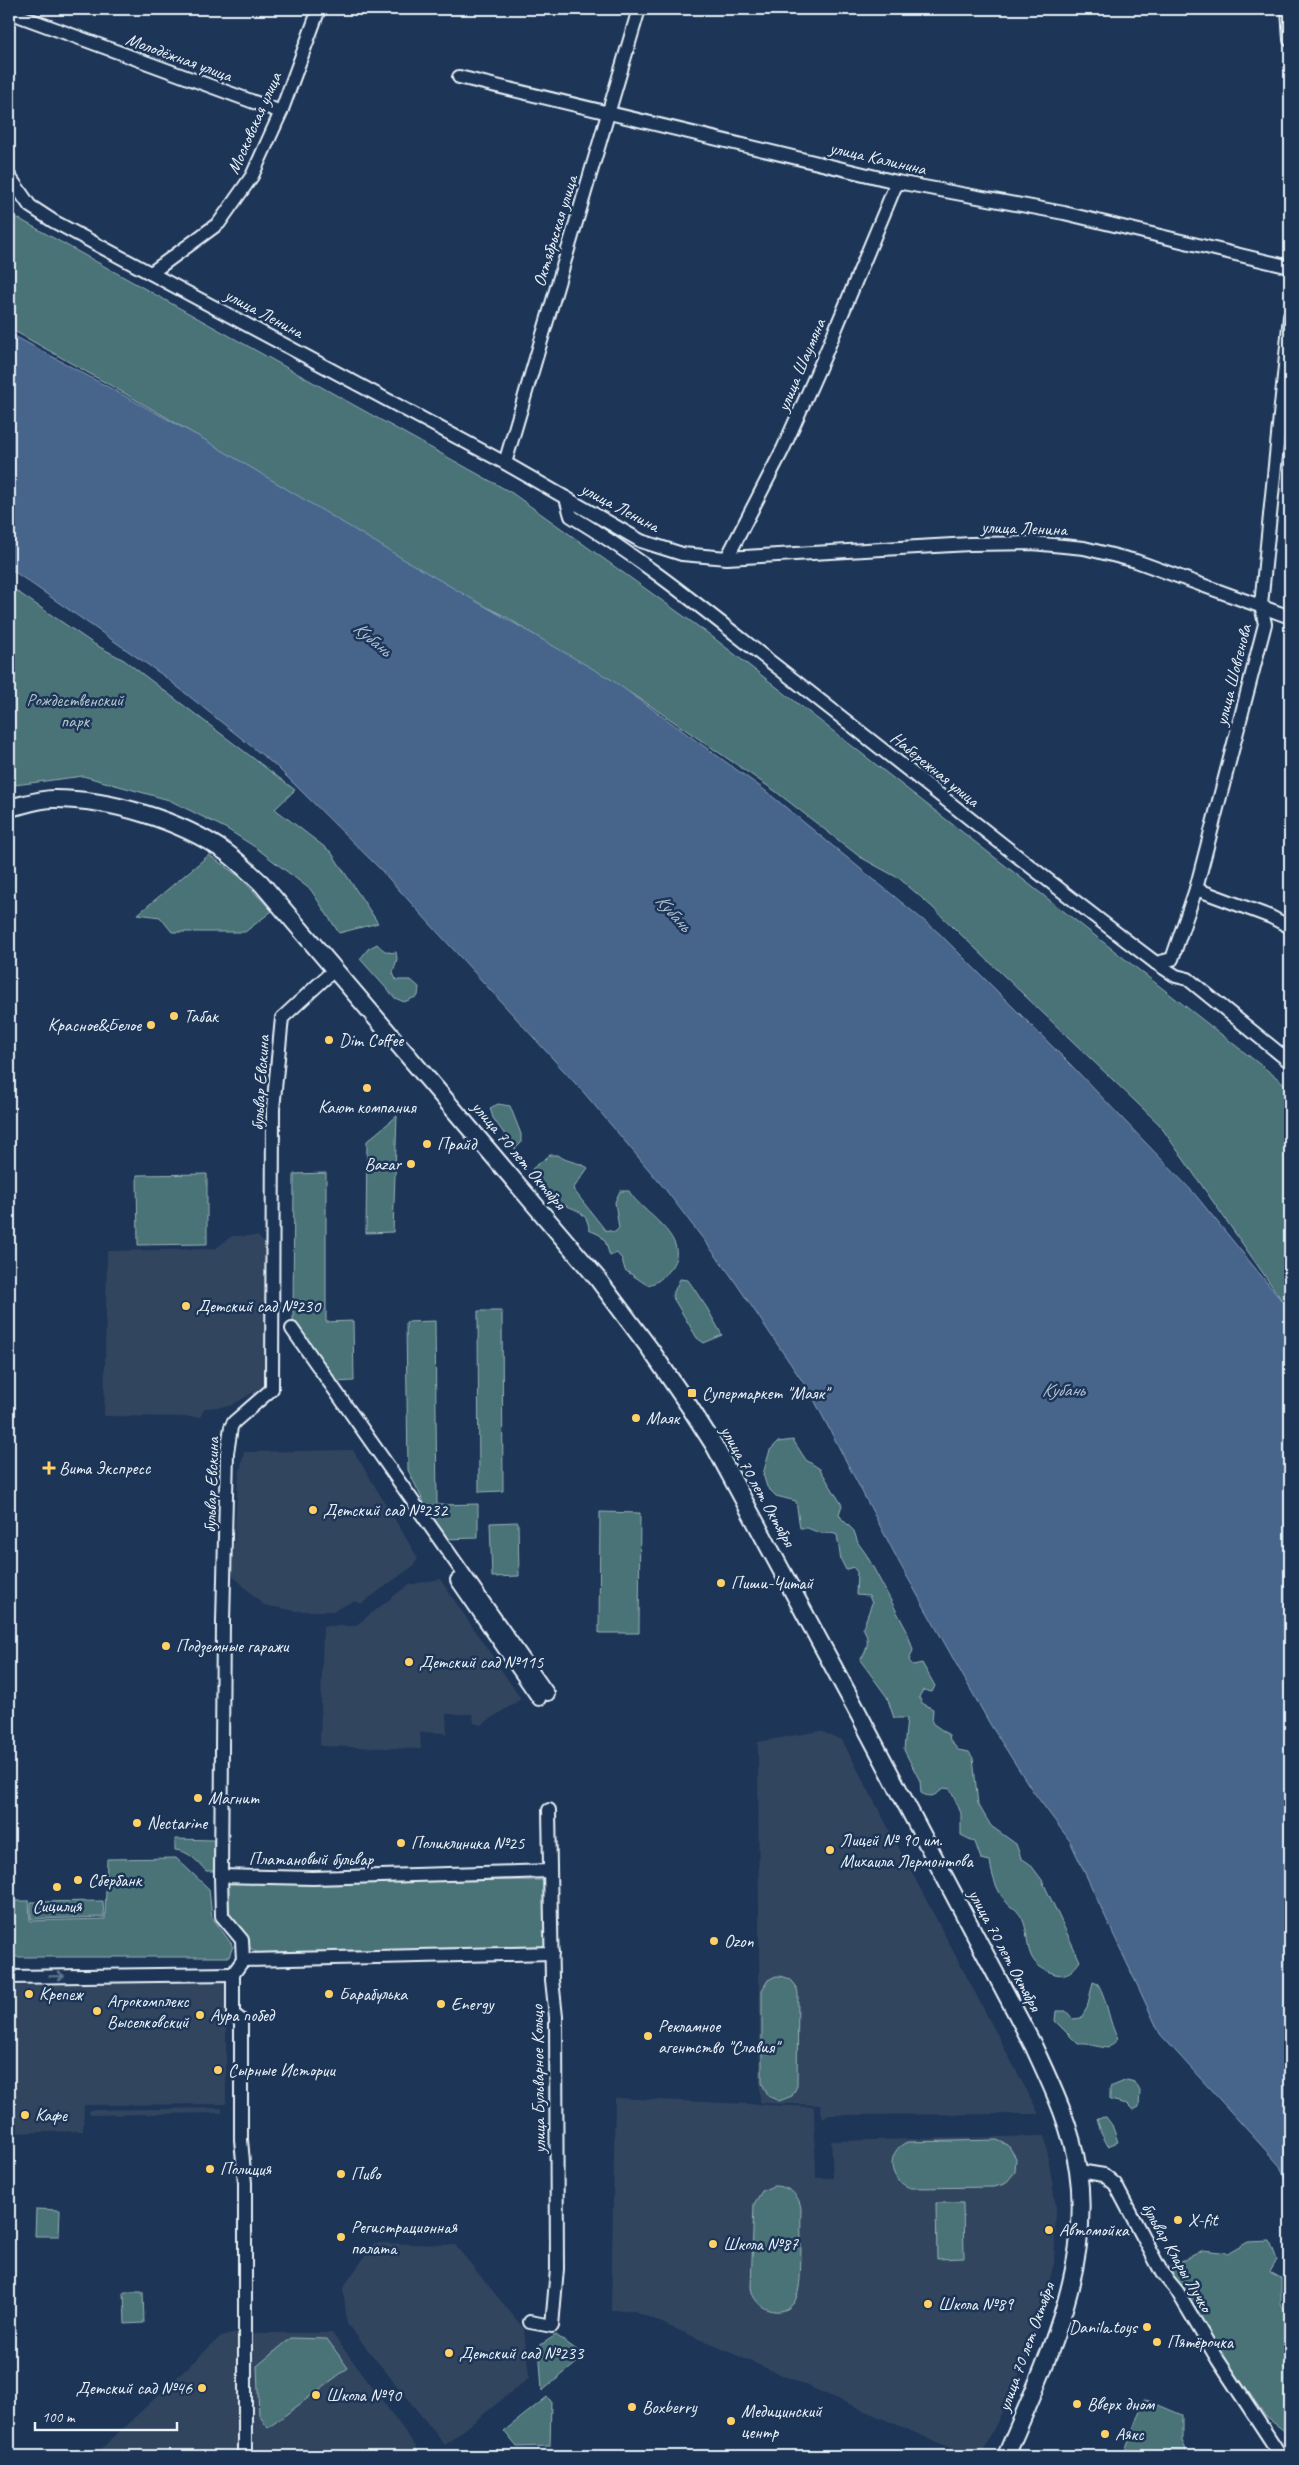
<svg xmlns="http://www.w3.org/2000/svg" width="1299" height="2465" viewBox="0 0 1299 2465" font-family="Caveat,sans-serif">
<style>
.built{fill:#33455f}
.green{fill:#4a7377;stroke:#99b2b8}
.water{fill:#46658b;stroke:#879db7}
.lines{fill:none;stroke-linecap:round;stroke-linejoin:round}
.minor-casing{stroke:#e8f1f8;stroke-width:16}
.major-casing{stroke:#e8f1f8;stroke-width:20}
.minor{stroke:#1d3557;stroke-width:12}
.major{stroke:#1d3557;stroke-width:16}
.oneway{stroke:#64778f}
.poi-dot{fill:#ffd166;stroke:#1d3557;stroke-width:2}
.labels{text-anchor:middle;stroke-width:5;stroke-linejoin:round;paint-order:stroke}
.street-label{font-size:18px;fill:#e8f1f8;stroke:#1d3557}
.park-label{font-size:18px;fill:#b1c5cb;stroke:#1d3557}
.poi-label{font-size:18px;fill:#e8f1f8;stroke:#1d3557;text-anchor:start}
.water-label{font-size:19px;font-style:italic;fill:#afc0d2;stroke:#1d3557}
</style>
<rect width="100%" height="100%" fill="#1d3557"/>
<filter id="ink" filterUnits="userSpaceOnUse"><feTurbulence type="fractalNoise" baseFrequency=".02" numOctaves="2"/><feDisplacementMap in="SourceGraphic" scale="10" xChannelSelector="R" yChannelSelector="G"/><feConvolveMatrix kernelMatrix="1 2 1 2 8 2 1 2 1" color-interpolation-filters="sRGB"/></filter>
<g filter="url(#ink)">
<g class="built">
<polygon points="232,1236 257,1236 268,1246 266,1385 230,1406 205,1408 200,1417 104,1416 107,1251 215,1249"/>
<polygon points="353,1450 418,1558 413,1566 361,1604 354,1601 333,1611 296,1611 264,1605 232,1575 238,1481 244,1452"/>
<polygon points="440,1579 521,1699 481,1725 474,1723 473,1714 446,1714 447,1733 420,1732 421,1749 320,1746 323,1626 355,1626 408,1585"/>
<polygon points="820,1731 842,1740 1039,2114 829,2115 823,2119 820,2105 760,2103 758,1742"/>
<polygon points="226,1980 226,2104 84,2105 83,2131 9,2133 9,1986"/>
<polygon points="615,2098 814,2107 816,2178 833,2178 831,2141 1045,2136 1056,2208 1054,2263 1033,2346 981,2456 969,2456 632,2310 611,2310"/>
<polygon points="222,2108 222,2113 90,2115 89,2110"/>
<polygon points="374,2243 455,2245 524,2329 529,2378 445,2445 347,2324 343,2288"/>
<polygon points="237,2333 241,2443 236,2456 102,2456 102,2448 221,2336"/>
<polygon points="253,2333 332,2333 423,2456 254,2456"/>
</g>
<g class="green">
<polygon points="9,209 14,216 512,493 710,635 1290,1088 1290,1312 1159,1124 931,906 900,879 860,857 775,791 642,700 557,650 508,618 421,573 166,417 9,328"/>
<polygon points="9,586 94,644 124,660 295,790 275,809 331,852 378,923 339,933 311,890 255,847 227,829 169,800 83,776 15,785 9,774"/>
<polygon points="209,855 240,877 272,911 245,932 172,932 160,917 138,914"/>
<path d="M377,944c6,6 10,10 19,8l1,7 -4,14 3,7h15l8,7 -1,9 -14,6 -9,-4 -35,-39 8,-10z"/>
<polygon points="498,1104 510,1106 521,1134 521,1143 515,1149 493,1118 490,1108"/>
<polygon points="397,1116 393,1232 366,1233 367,1141"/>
<path d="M550,1155h8c10,8 20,6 30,13l-15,21 32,41 10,2 4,-4 -4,-26 5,-11h9c12,22 67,48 40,79 -7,8 -11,13 -22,15l-22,-15 -3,-11 -5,-6 -7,3 -5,-15 -5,-6 -11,-5c-1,-21 -19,-21 -34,-29 -11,-6 -20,-20 -23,-32z"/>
<polygon points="326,1173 326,1322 353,1321 354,1381 335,1382 293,1320 294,1174"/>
<polygon points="207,1174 207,1244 138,1245 137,1175"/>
<polygon points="680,1279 688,1280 707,1308 722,1335 704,1343 697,1338 672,1296"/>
<polygon points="478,1311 502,1311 503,1491 479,1492"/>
<polygon points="435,1321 437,1505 478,1504 478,1538 442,1539 408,1470 406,1322"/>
<path d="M793,1440l13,20 14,9 22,36 -3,9 3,5 12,12 4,12 8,11 41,77 6,19 -4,11 4,4 9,-2 13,23 -3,6 -9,-2 -4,7 3,6 11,6 -1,14 17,12 1,5 8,10 11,2 4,6 5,46 13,22 25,18 5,14 9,6 12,16 38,81c-6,9 -13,16 -25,13 -40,-12 -19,-43 -38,-63 -1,-2 -4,-3 -6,-4 -13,-12 -19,-29 -21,-46l-9,-2 -6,-17 -14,-7v-22l-11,-24 -6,-1c-8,7 -13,11 -23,5l-1,-12 -16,-31 3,-32h-13l-7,-21 -27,-37c8,-10 10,-21 3,-32l9,-25 -3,-7 -13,-1 1,-23 -4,-5 -7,3 -5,-10 -4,-25c-6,-3 -10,-1 -16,-2 -9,-2 -11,-6 -21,-5l-4,-27 -20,-5 -9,-9 -4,-13 7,-24 8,-8z"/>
<polygon points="600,1512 640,1513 639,1633 599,1633"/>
<polygon points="518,1522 519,1576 492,1577 490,1523"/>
<path d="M175,1839l39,1v31h-8c-9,-10 -17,-20 -31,-21z"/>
<polygon points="176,1858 209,1889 212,1917 233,1946 229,1957 9,1957 9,1901 29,1901 30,1921 105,1919 107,1859"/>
<polygon points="544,1880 546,1948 260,1954 250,1948 248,1941 230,1915 227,1883"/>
<polygon points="103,1901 104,1917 31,1919 31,1902"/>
<path d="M776,1976c12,0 20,5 22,17l-1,93 -5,10 -13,5 -11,-5 -6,-13v-93l6,-10z"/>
<path d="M1093,1982l5,2c10,17 10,37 20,55l-10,9c-11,-1 -18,-5 -30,-4l-23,-23 1,-10h10l7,8 8,-1 6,-10z"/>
<polygon points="1127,2080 1135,2082 1140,2091 1139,2107 1133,2110 1127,2104 1110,2100 1110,2087"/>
<polygon points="1106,2117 1112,2125 1118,2142 1108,2146 1101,2133 1097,2118"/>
<path d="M997,2140l11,5 8,13 -1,14 -10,12 -11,3 -83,1c-23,-7 -26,-36 -4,-46z"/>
<path d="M773,2186c15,0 27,8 28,24 -1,20 2,69 -4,86 -8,26 -44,16 -46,-9l3,-83 8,-13z"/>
<polygon points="936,2203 963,2203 964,2258 937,2259"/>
<polygon points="36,2209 60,2210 59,2236 35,2236"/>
<polygon points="1270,2241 1277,2260 1270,2272 1281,2278 1281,2304 1290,2318 1290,2432 1287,2433 1266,2417 1188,2305 1167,2269 1203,2250 1229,2253 1248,2242"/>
<polygon points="124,2292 143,2292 144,2323 125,2324"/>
<polygon points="556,2335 585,2356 542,2391 539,2346"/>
<polygon points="291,2338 327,2339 348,2368 268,2428 259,2415 257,2366"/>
<polygon points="547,2397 551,2401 550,2446 517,2447 504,2431"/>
<polygon points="1144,2399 1182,2415 1182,2441 1189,2456 1123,2456"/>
</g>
<polygon class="water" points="9,333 200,437 405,560 612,680 762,788 939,933 1072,1066 1193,1192 1290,1311 1290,2192 1280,2166 1160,2034 1070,1841 1032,1790 990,1724 900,1564 811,1394 729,1273 665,1189 585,1094 380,869 277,767 164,676 9,568"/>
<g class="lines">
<defs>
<g id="minor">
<polyline points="1288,9 1290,40"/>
<polyline points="9,12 281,112"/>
<polyline points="459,77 897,182 1064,213 1290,267"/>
<polyline points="9,176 30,206 53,221 505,463 641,541 682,554 727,558 970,544 1032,543 1084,548 1136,561 1290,617"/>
<polyline points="151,273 219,223 252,176 281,112 319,9"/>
<polyline points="505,463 639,9"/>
<path d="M566,498l5,18c75,45 142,101 210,154 125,97 248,198 375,293l20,13 12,3 102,83"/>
<polyline points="727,558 783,449 824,357 897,182"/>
<polyline points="1196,889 1271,917 1290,927"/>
<polyline points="1156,963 1172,959 1196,889 1265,624 1261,605 1290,316"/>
<polyline points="292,1329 548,1694"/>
<polyline points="457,1580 539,1699"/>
<polyline points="221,1876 313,1878 550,1871"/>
<polyline points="243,1960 552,1953"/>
<polyline points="233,1974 243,1960 242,1940 222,1916 221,1876 223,1622 227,1453 231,1427 234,1422 272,1389 273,1109 282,1018 335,969"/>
<polyline points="233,1974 233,2014 241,2020 241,2140 245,2183 245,2456"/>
<polyline points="9,1977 233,1974"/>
<polyline points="1079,2171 1104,2175 1115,2184 1162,2273 1177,2291 1218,2360 1281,2456"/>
<polyline points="530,2322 552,2326 557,2269 556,2017 552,1980 549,1810"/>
</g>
<path id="major" d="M9,808c14,-3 30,-9 45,-9 56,0 126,21 173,54 12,9 23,20 34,30l336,395 53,71 39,57 25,39 141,262 178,338c19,41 38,80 45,125 15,98 -35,199 -72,286"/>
</defs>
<use href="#minor" class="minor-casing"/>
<use href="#major" class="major-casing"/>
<use href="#minor" class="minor"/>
<use href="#major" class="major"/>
</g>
<defs><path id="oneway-shaft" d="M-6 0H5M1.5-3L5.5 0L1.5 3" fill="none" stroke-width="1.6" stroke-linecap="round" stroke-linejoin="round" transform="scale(1.25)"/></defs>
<use class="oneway" href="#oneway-shaft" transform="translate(57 1976) rotate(-1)"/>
</g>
<g class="poi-dot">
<circle cx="174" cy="1016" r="5"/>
<circle cx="151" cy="1025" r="5"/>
<circle cx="329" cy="1040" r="5"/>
<circle cx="367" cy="1088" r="5"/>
<circle cx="427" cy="1144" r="5"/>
<circle cx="411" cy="1164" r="5"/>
<circle cx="186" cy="1306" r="5"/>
<rect x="687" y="1388" width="10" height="10" rx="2.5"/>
<circle cx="636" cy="1418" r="5"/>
<path d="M46.5 1460.5h5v5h5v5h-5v5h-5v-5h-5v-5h5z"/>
<circle cx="313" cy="1510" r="5"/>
<circle cx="721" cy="1583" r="5"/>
<circle cx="166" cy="1646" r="5"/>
<circle cx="409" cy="1662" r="5"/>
<circle cx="198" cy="1798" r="5"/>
<circle cx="137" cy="1823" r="5"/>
<circle cx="401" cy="1843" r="5"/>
<circle cx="830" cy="1850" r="5"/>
<circle cx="78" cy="1880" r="5"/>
<circle cx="57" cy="1887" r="5"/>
<circle cx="714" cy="1941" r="5"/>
<circle cx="29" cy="1994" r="5"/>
<circle cx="329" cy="1994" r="5"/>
<circle cx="441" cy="2004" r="5"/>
<circle cx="97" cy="2011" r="5"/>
<circle cx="200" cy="2015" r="5"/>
<circle cx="648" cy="2036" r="5"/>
<circle cx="218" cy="2070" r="5"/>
<circle cx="25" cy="2115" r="5"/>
<circle cx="210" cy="2169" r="5"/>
<circle cx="341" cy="2174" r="5"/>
<circle cx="1178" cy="2220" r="5"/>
<circle cx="1049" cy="2230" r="5"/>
<circle cx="341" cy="2237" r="5"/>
<circle cx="713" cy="2244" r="5"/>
<circle cx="928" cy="2304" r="5"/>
<circle cx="1147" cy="2327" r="5"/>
<circle cx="1157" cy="2342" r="5"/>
<circle cx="449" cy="2353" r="5"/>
<circle cx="202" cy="2388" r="5"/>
<circle cx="316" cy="2395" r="5"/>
<circle cx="1077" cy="2404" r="5"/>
<circle cx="632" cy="2407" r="5"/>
<circle cx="731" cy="2421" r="5"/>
<circle cx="1105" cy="2434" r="5"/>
</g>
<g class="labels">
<g class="street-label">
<text transform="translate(179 57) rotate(20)" y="6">Молодёжная улица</text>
<text transform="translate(254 123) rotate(-66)" y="6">Московская улица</text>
<text transform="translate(878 158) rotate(13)" y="6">улица Калинина</text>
<text transform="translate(555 231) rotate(-73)" y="6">Октябрьская улица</text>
<text transform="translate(264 313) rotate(28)" y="6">улица Ленина</text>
<text transform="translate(801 365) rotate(-67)" y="6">улица Шаумяна</text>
<text transform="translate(620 507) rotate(28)" y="6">улица Ленина</text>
<text transform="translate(1024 528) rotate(2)" y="6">улица Ленина</text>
<text transform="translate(1233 675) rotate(-76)" y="6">улица Шовгенова</text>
<text transform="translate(935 769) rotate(39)" y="6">Набережная улица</text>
<text transform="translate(260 1083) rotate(-86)" y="6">бульвар Евскина</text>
<text transform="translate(519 1155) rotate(50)" y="6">улица 70 лет Октября</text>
<text transform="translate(211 1485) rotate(-88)" y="6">бульвар Евскина</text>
<text transform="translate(758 1486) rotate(61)" y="6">улица 70 лет Октября</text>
<text x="311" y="1865">Платановый бульвар</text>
<text transform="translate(1005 1950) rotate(62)" y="6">улица 70 лет Октября</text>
<text transform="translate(538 2079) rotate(-91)" y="6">улица Бульварное Кольцо</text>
<text transform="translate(1177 2257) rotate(60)" y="6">бульвар Клары Лучко</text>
<text transform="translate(1026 2347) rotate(-70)" y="6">улица 70 лет Октября</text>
</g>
<g class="park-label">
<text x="75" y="706">Рождественский<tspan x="75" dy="21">парк</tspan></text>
</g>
<g class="poi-label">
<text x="184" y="1022">Табак</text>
<text x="141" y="1031" text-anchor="end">Красное&amp;Белое</text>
<text x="339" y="1046">Dim Coffee</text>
<text x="367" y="1113" text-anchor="middle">Кают компания</text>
<text x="437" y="1150">Прайд</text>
<text x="401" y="1170" text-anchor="end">Bazar</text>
<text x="196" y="1312">Детский сад №230</text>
<text x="702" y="1399">Супермаркет "Маяк"</text>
<text x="646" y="1424">Маяк</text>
<text x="59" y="1474">Вита Экспресс</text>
<text x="323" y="1516">Детский сад №232</text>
<text x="731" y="1589">Пиши-Читай</text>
<text x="176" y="1652">Подземные гаражи</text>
<text x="419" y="1668">Детский сад №115</text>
<text x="208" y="1804">Магнит</text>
<text x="147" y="1829">Nectarine</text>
<text x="840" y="1846">Лицей № 90 им.<tspan x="840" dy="21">Михаила Лермонтова</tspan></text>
<text x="411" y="1849">Поликлиника №25</text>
<text x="88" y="1886">Сбербанк</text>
<text x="57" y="1912" text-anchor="middle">Сицилия</text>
<text x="724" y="1947">Ozon</text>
<text x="39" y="2000">Крепеж</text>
<text x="339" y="2000">Барабулька</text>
<text x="107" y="2007">Агрокомплекс<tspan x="107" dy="21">Выселковский</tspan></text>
<text x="451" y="2010">Energy</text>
<text x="210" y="2021">Аура побед</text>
<text x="658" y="2032">Рекламное<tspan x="658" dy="21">агентство "Славия"</tspan></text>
<text x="228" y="2076">Сырные Истории</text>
<text x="35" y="2121">Кафе</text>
<text x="220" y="2175">Полиция</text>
<text x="351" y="2180">Пиво</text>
<text x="1188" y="2226">X-fit</text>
<text x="351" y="2233">Регистрационная<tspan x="351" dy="21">палата</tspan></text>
<text x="1059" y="2236">Автомойка</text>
<text x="723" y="2250">Школа №87</text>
<text x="938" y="2310">Школа №89</text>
<text x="1137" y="2333" text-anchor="end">Danila.toys</text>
<text x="1167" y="2348">Пятёрочка</text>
<text x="459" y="2359">Детский сад №233</text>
<text x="192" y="2394" text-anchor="end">Детский сад №46</text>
<text x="326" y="2401">Школа №90</text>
<text x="1087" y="2410">Вверх дном</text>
<text x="642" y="2413">Boxberry</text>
<text x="741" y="2417">Медицинский<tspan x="741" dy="21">центр</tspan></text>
<text x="1115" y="2440">Аякс</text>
</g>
<g class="water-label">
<text transform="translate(373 638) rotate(40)" y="7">Кубань</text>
<text transform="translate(674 912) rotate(48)" y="7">Кубань</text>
<text x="1063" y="1396">Кубань</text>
</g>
</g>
<rect width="1299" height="2465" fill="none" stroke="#1d3557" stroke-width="30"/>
<rect x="15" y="15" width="1269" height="2435" fill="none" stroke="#e8f1f8" stroke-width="2" filter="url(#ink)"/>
<path d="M35 2422v8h142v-8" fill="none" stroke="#e8f1f8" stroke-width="2.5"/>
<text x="42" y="2422" font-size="15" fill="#e8f1f8" stroke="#1d3557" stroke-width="4" paint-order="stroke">100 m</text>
</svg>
